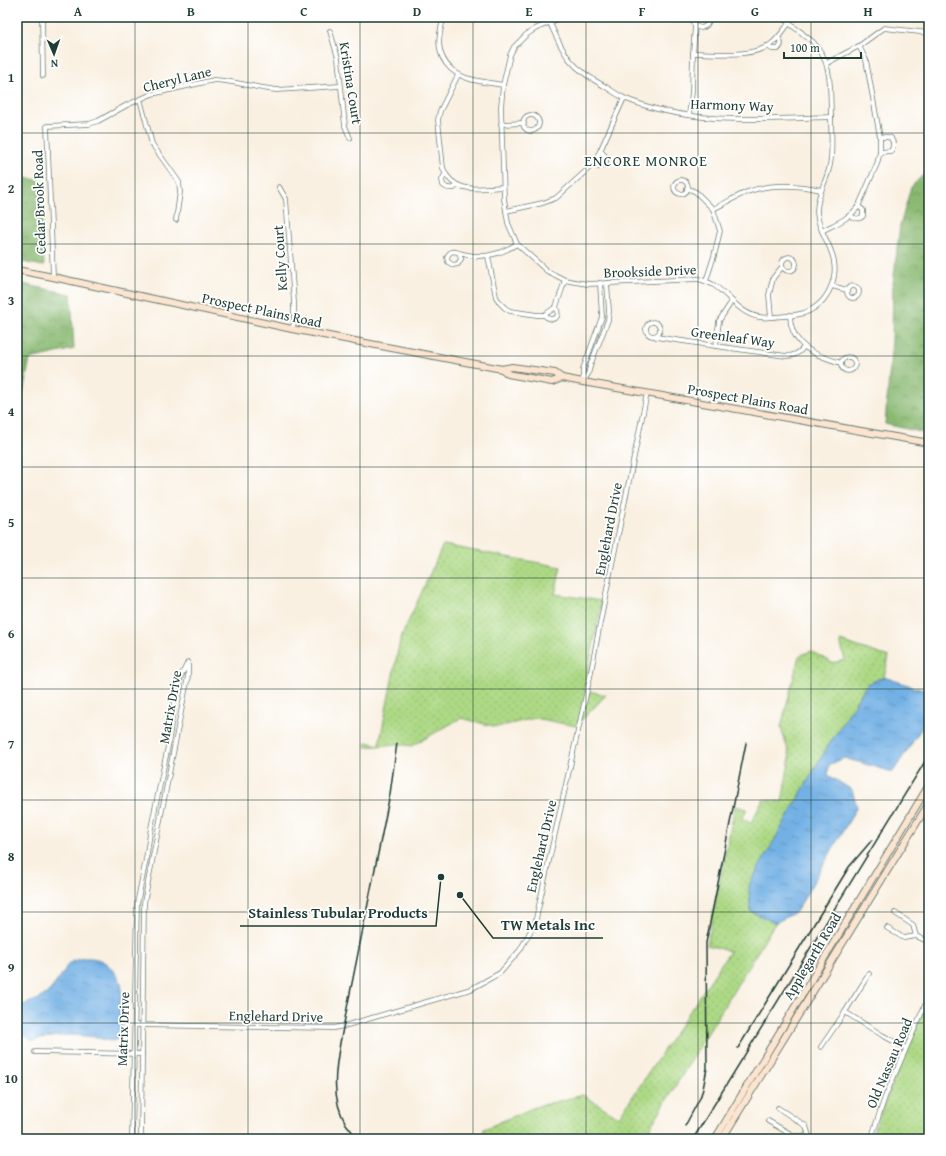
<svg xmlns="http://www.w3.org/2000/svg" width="946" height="1156" viewBox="0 0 946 1156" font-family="'Gentium Book Plus',serif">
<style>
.grass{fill:url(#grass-dots);stroke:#668b5c}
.forest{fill:url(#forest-crowns);stroke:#547b53}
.water{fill:url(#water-ripples);stroke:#49778c}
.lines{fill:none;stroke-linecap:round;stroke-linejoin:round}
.street-casing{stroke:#6b7c71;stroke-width:5.5}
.secondary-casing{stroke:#6b7c71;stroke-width:8}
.street{stroke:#fff;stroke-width:4}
.secondary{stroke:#fce5d0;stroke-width:6}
.rail{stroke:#1f3d34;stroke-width:1.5}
.grid{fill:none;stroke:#1f3d34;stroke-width:1;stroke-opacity:0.55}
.labels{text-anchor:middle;stroke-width:3.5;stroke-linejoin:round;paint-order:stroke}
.street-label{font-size:14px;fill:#1f3d34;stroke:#fff}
.neighbourhood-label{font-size:15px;letter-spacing:1px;fill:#1f3d34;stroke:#fff}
.leader{fill:none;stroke:#1f3d34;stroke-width:1.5}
.callout-dot{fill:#1f3d34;stroke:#fff;stroke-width:1.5}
.callout-label{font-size:15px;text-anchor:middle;font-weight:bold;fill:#1f3d34;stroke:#fff;stroke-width:3.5;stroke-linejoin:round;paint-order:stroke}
.neatline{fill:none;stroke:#1f3d34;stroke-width:1.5}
.grid-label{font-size:13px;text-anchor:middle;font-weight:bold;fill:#1f3d34}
</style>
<defs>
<pattern id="grass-dots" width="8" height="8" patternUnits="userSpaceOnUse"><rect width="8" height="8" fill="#add985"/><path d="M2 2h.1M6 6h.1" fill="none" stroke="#94bb73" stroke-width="1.8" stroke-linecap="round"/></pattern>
<pattern id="forest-crowns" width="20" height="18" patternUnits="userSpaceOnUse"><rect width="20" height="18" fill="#8ab972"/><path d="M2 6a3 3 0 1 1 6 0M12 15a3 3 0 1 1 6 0" fill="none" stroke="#70985e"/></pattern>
<pattern id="water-ripples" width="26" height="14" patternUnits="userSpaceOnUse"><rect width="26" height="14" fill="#73b1e5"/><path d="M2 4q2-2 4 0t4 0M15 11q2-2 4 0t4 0" fill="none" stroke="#5e91ba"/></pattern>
</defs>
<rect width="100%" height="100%" fill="#fff"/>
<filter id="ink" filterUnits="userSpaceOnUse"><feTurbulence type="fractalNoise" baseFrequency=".025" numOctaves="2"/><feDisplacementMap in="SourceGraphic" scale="8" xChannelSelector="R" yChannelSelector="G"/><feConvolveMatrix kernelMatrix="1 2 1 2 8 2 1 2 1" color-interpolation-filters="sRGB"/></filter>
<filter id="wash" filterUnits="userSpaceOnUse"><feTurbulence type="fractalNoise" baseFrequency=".012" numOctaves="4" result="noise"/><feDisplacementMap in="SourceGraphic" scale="16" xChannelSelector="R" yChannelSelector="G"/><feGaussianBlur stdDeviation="0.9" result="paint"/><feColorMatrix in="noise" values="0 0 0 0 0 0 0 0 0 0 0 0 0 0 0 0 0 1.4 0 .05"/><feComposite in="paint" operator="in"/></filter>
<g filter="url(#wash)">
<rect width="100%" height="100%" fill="#f9f0e1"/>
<g class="grass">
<polygon points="443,545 561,567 555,594 602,601 584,690 606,695 576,726 535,718 497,727 461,718 412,746 397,744 366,747 367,742 379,745 400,640"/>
<polygon points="840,641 889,657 884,677 867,684 819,761 750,911 775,923 643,1139 482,1139 484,1129 535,1107 583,1095 619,1117 730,951 707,945 735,806 747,809 742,819 751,823 763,800 782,802 790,757 781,727 799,656 811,651 832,663 845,660"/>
<polygon points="929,995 929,1139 870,1139"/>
</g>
<g class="forest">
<polygon points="923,175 929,181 929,394 925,433 885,424 892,342 893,283 900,226 911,187"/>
<polygon points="17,177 40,180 44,266 17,261"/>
<polygon points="17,283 71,294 74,349 30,359 17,421"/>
</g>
<g class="water">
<polygon points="884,677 929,692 929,717 893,772 844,758 829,765 828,775 852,790 857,807 796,912 775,923 750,911 749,885 819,761 867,684"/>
<path d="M85,958c4,0 8,0 12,1 12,3 24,18 25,30 0,8 -3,15 -2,22 0,9 5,19 -1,27 -8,6 -15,1 -24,-1 -22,-3 -42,-2 -63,4l-5,-4 -10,-5v-25l22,-8 7,-5 6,-6 11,-15 5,-9 5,-3z"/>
</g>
</g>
<g filter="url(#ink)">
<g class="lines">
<defs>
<g id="street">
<polyline points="42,17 43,76"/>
<path d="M444,17c-6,19 -9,37 7,52 6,5 11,8 19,10 10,3 22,4 33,6"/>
<path d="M562,17l-27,12 -9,6 -12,12 -4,8 -7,30 -2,22 3,92 4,24 9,21 30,27 18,9 10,2 13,2 110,-5c5,1 9,3 14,5 17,10 26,29 47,33 5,1 10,0 15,0 10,-1 20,-1 30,-4 25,-9 37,-38 27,-62 -5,-14 -14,-25 -14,-40 0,-17 10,-30 13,-46 3,-16 1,-33 1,-49 -1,-26 2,-54 -18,-74 -4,-4 -9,-6 -12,-10 -7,-4 -13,-10 -19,-15"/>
<path d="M618,17c4,4 9,5 12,0"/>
<path d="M693,17l-1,3 3,6 6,2c5,-1 9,-5 7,-11"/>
<path d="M550,23c6,13 11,26 20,37 10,12 23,20 36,27 6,4 12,8 18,11 66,28 138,21 207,19"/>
<polyline points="330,31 338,58 345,126 350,138"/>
<path d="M767,46l5,3h6c5,-4 3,-8 0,-12"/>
<path d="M693,53c22,0 61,5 78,-9 7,-5 13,-14 18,-21"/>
<polyline points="827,63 859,46 884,28 929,33"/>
<path d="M458,75l-18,36 -2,9 5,48c10,27 37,20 60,19"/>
<polyline points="140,99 152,144 179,182 180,192 176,220"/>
<polyline points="689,115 692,92 693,53 695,26"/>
<circle cx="531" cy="123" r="8"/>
<polyline points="501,124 524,123"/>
<path d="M880,152l11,-1c3,-4 3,-8 0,-13l-4,-1h-7"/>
<path d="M592,165l6,2 7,-2c3,-6 1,-10 -5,-14"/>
<path d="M445,174l-3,6 1,5c3,3 6,4 11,3l3,-3"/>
<circle cx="681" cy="187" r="7"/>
<polyline points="279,187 286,199 294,302 294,323 292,329"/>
<polyline points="687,188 696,192 713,209 720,231 714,256 706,281"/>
<path d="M713,209c11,-5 22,-12 34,-17 24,-9 50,-7 74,-2"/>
<polyline points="506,211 543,203 556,198 587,170 592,165 600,151 624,98"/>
<path d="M850,216c5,3 9,4 13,0v-6l-5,-4"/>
<path d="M822,231c13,-7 27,-12 36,-24l19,-43 3,-12v-15l-14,-77 -7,-14"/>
<path d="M459,253l2,6 -3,5 -5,1 -5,-3 -1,-5c3,-7 7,-6 13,-4 4,2 10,2 15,3 16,1 28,-4 42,-12"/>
<polyline points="488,256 496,297 500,303 505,308 510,311 537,315 544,315 556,307 565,280"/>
<circle cx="789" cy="264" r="7"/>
<path d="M53,277l-6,-151 42,-2 9,-3 29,-16 25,-11 62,-14c21,1 42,8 63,10l63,-4"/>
<circle cx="853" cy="292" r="6"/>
<polyline points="832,286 847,290"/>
<path d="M544,315c8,8 18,3 12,-8"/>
<path d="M790,315c0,6 1,11 3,16 8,20 29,26 48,32"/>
<polyline points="771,317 769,295 773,278 782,267"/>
<circle cx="653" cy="329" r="7"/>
<path d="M656,337l60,9 70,10c9,0 13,-3 18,-9"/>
<polyline points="716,346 719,321 732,301"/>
<circle cx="848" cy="364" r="7"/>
<polyline points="583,382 588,374 591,363 608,320 609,311 607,283"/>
<polyline points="583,382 583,369 602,317 600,283"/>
<polyline points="895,913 913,925 916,936 929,942"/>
<polyline points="887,928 904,938 916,936"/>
<polyline points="845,1012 882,1035 906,1048"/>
<polyline points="135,1025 334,1028 344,1026 471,989 500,973 520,950 535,923 590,677 601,618 647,393"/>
<polyline points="821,1047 845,1012 869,974"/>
<polyline points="35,1052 142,1054"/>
<polyline points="778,1108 806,1126 809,1136 813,1139"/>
<polyline points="768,1121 794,1136 809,1136"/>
<polyline points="132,1139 137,904 146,859 150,833 168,746 174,702 181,676 188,662"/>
<polyline points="141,1139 144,903 188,676 188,665"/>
<polyline points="871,1139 885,1097 929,996"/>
</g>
<g id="secondary">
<polyline points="17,270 53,277 292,329 502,369 512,367 555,373 562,378 583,382 929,443"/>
<polyline points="502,369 508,374 552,382 562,378"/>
<polyline points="715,1139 929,785"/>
<polyline points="722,1139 929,803"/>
</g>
</defs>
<use href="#street" class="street-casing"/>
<use href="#secondary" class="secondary-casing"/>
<use href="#street" class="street"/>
<use href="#secondary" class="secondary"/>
<g class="rail">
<polyline points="738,1048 849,867 872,840"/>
<polyline points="685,1126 700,1098 703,1089 707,1068 706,943 746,743"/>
<path d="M357,1139c-3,-5 -7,-10 -11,-15 -15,-25 -11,-54 -6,-81l50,-249 7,-51"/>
<polyline points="693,1139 929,755"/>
</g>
</g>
</g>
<path class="grid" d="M135,17v1122M248,17v1122M360,17v1122M473,17v1122M586,17v1122M698,17v1122M811,17v1122M17,133h912M17,244h912M17,356h912M17,467h912M17,578h912M17,689h912M17,800h912M17,912h912M17,1023h912"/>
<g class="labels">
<g class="street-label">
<text transform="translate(177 79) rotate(-14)" y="5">Cheryl Lane</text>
<text transform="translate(351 83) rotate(81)" y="5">Kristina Court</text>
<text transform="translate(732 105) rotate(2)" y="5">Harmony Way</text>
<text transform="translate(39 202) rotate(-92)" y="5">Cedar Brook Road</text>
<text transform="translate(280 258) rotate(-94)" y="5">Kelly Court</text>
<text transform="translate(650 271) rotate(-2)" y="5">Brookside Drive</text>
<text transform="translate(262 310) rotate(12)" y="5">Prospect Plains Road</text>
<text transform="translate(733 337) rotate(8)" y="5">Greenleaf Way</text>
<text transform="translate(748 399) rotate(10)" y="5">Prospect Plains Road</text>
<text transform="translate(608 529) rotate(-79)" y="5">Englehard Drive</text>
<text transform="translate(170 707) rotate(-80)" y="5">Matrix Drive</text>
<text transform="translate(541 846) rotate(-77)" y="5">Englehard Drive</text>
<text transform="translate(812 956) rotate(-59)" y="5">Applegarth Road</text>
<text transform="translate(276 1016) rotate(1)" y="5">Englehard Drive</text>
<text transform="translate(123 1029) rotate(-88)" y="5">Matrix Drive</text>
<text transform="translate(889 1063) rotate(-67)" y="5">Old Nassau Road</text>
</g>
<g class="neighbourhood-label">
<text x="646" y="166">ENCORE MONROE</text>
</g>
</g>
<path class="leader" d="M441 877L436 926H240M460 895L493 938H603"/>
<g class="callout-dot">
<circle cx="441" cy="877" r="4"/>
<circle cx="460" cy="895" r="4"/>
</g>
<g class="callout-label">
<text x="338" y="918">Stainless Tubular Products</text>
<text x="548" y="930">TW Metals Inc</text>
</g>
<rect width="946" height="1156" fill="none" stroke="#fff" stroke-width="44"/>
<g transform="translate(54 54) rotate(178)" stroke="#ffffff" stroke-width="3" paint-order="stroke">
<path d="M0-3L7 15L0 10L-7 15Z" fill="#1f3d34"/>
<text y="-6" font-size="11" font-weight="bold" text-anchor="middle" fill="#1f3d34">N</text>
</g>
<path d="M784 52v6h77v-6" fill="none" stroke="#1f3d34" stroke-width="2"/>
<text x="790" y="52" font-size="12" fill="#1f3d34" stroke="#ffffff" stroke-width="3" paint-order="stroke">100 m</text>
<rect x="22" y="22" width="902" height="1112" class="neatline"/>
<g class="grid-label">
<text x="78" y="16">A</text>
<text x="191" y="16">B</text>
<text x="304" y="16">C</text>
<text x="417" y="16">D</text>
<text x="529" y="16">E</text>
<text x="642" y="16">F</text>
<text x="755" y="16">G</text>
<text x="868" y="16">H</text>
<text x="11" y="82">1</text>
<text x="11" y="193">2</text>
<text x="11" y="305">3</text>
<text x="11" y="416">4</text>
<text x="11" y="527">5</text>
<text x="11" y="638">6</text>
<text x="11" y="749">7</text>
<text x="11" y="861">8</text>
<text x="11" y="972">9</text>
<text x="11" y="1083">10</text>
</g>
</svg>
